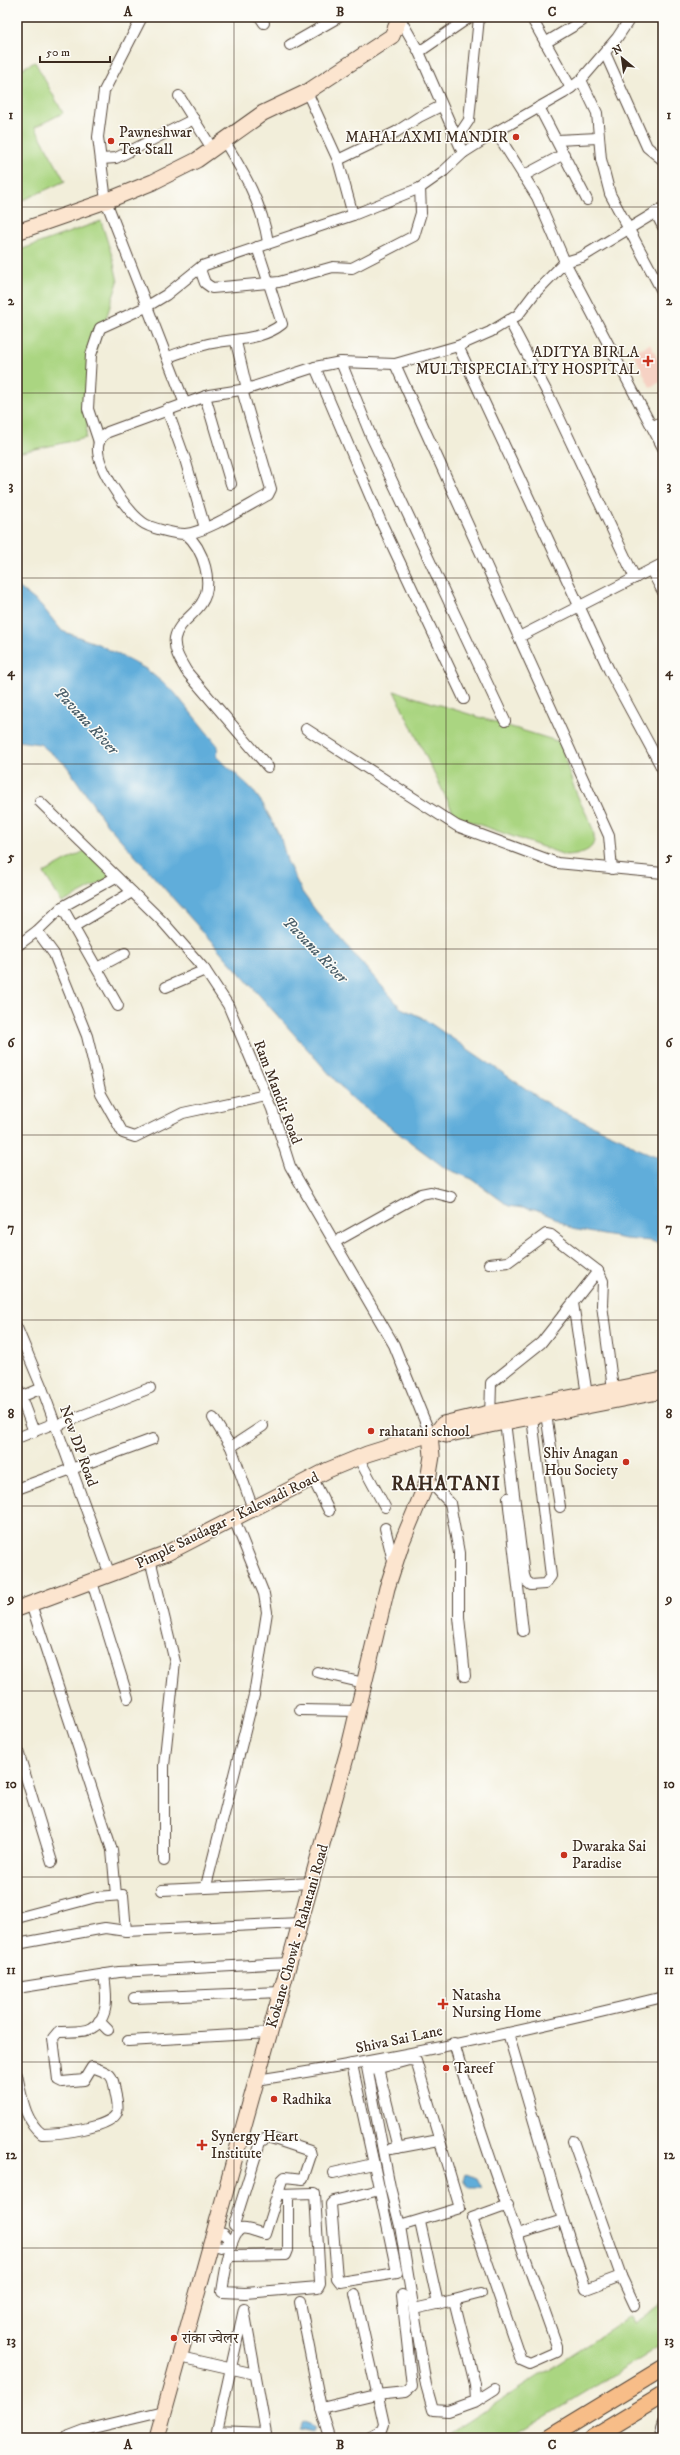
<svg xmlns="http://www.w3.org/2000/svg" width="680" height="2455" viewBox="0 0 680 2455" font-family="'IM FELL DW Pica','Noto Serif Devanagari',serif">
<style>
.built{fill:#f6d2c4}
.green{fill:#aad581;stroke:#728050}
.water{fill:#61adda;stroke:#4e6c7c}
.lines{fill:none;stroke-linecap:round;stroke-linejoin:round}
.street-casing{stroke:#56473a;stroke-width:12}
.secondary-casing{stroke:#56473a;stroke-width:17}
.primary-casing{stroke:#56473a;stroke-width:18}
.street{stroke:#fff;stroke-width:10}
.secondary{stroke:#fce5cf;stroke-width:15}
.primary{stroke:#f7bd88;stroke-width:16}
.grid{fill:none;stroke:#3b2a1e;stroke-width:1;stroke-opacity:0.55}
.poi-dot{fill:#c8321e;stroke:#fdfcf7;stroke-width:1.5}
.labels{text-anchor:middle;stroke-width:3;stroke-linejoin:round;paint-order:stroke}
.poi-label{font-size:15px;fill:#3b2a1e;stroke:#fdfcf7;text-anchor:start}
.street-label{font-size:15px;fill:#3b2a1e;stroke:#fdfcf7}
.water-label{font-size:16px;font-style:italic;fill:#4a5e69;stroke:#fdfcf7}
.district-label{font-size:19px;font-weight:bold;letter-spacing:1px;fill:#3b2a1e;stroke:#fdfcf7}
.neatline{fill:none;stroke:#3b2a1e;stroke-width:1.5}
.grid-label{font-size:13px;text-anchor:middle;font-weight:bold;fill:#3b2a1e}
</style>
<rect width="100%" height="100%" fill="#fdfcf7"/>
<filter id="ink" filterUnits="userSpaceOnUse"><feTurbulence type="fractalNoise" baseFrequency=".025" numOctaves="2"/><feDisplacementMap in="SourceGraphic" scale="8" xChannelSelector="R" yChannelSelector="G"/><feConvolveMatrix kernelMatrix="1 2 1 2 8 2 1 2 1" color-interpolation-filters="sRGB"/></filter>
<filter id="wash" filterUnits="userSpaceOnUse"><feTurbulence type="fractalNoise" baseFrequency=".012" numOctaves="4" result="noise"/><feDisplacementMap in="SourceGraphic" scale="16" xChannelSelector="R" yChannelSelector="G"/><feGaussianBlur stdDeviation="0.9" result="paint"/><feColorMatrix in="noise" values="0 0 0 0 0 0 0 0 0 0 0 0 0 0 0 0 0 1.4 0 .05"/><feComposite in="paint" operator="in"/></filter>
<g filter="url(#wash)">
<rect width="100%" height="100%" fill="#f2eeda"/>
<polygon class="built" points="650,344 663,370 663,381 650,387 633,352"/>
<g class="green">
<polygon points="35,62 63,113 35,127 65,181 17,203 17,71"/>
<polygon points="101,221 113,259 118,282 92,361 86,438 17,453 17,251"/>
<path d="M394,691l166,51c6,18 10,37 18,55 11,26 36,56 -13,58l-110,-39z"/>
<polygon points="86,850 113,876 62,903 44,873"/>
<polygon points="663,2304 663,2344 645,2356 510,2438 443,2438 631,2316 634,2323"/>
</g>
<g class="water">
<polygon points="17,586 41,605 62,631 98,644 146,669 174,692 218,746 217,757 251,788 263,804 281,839 287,861 302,892 316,911 401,1008 421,1017 557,1110 623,1139 636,1148 663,1159 663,1245 651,1241 625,1239 572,1229 555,1218 535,1210 509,1206 472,1179 445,1168 350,1097 105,822 66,765 40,744 17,741"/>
<polygon points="466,2174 477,2178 482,2188 470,2188 464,2181"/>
<polygon points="303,2422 315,2428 313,2433 299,2430"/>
</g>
</g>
<g filter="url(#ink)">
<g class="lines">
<defs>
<g id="street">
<polyline points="142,17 104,91 98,137 106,201 185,404"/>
<polyline points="260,17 264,23"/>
<polyline points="399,17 419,52 463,153"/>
<polyline points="531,17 571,88"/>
<polyline points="545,43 582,21"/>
<polyline points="290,45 339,17"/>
<polyline points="419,52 470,17"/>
<polyline points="605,53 647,147 663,160"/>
<polyline points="581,80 597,113 601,159 610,194 663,293"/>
<polyline points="307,92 338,160 353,215"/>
<polyline points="179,96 213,150"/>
<polyline points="539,107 587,200"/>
<polyline points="496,132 537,197 565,262 663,448"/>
<polyline points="457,138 469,120 479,17"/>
<polyline points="557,140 598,138"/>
<path d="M225,142c20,33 37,62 43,100"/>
<polyline points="101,159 116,158 194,119"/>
<polyline points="338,160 396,132 419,117 441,106"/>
<polyline points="523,176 564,154"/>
<polyline points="655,212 663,227"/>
<polyline points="202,266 201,272 205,283 212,288 279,282 333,267 352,268 414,236 421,213 420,188"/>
<polyline points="509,320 549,396 635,578"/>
<polyline points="236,342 247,389"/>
<polyline points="458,346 609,670 663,770"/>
<path d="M168,357c12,-4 24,-9 36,-12 25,-7 56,-3 78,-21l-25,-77"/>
<polyline points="341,362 371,436 505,721"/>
<polyline points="395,364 609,836 612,869"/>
<polyline points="315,367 382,524 464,699"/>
<path d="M242,390l29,99 -3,6c-19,10 -63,38 -83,39 -10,0 -36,-6 -43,-12 -16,-12 -46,-55 -44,-75 0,-7 5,-12 10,-15l101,-37 38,-6 68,-22 26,-5 54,2 63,-18 32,-14 28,-17 16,-21 31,-32 17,-5 81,-49"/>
<polyline points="205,396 231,484"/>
<polyline points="167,409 185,459 205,528"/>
<polyline points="652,427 663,421"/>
<polyline points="99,442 88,409 91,355 100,328 146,307 166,295 202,266 353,215 420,188 444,171 463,153 496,132 564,93 581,80 617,38 631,17"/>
<path d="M186,534c17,14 29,50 15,70 -8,12 -23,19 -26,34 -2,12 6,24 12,34l81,95"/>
<polyline points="651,570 663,592"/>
<polyline points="519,637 660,565"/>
<polyline points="306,729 457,826 557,863 663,873"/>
<polyline points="40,802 163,922 205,970 228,1005 272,1109 290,1166 394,1345 430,1434"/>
<polyline points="62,907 118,1006"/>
<polyline points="73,927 132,892"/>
<polyline points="37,931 54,954 87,1036 101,1094 123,1133 135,1137 183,1113 266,1095"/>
<polyline points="17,946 37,931 62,907 116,877"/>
<polyline points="97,968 125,953"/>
<polyline points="166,987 205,970"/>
<polyline points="335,1242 421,1194 431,1192 451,1197"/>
<polyline points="489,1264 508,1262 546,1234 551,1235 598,1271 541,1343 491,1383 490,1419"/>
<polyline points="598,1271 603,1281 602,1305 613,1389"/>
<polyline points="573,1303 587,1395"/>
<polyline points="17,1328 42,1388 110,1575"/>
<polyline points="17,1387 34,1432"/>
<polyline points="21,1397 42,1388"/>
<polyline points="546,1414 560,1507"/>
<polyline points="213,1418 231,1447 253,1509"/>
<polyline points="505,1422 524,1575 526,1581 531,1585 545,1584 551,1576 532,1417"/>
<polyline points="56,1426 150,1388"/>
<polyline points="17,1438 55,1423"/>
<polyline points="231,1447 263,1426"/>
<polyline points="358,1457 385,1507"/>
<polyline points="312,1477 329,1511"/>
<polyline points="428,1480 450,1503 459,1553 459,1617 465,1676"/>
<polyline points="17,1489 153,1439"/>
<polyline points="508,1498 523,1631"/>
<polyline points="385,1528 394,1565"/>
<polyline points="150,1559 175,1662 164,1766 164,1861"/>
<polyline points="92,1582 128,1698"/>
<polyline points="31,1604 112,1850 116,1895"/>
<polyline points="317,1672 364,1683"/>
<polyline points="300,1710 358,1711"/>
<polyline points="17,1748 52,1862"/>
<polyline points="206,1886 254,1695 267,1612 264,1594 234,1519"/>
<polyline points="162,1890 312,1883"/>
<polyline points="17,1918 96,1897 123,1895 126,1931"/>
<polyline points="17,1944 105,1928 126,1931 300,1923"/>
<polyline points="17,1988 119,1972 289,1963"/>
<polyline points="134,1998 282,1992"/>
<polyline points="99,2021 108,2030"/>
<polyline points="508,2033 563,2220 518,2234"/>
<polyline points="128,2041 269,2033"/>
<path d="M454,2043c29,103 68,203 103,303v6l-27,12 -9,-4 -49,-142 36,-13"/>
<polyline points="366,2062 390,2187 400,2226 426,2385 433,2410 448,2411 476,2401 475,2384 454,2300 414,2309"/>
<path d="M352,2064c15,70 31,139 45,209l-57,9 -3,-4 -6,-74 3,-3 46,-11"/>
<polyline points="378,2068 398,2148"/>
<polyline points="368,2071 409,2060 416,2061 460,2208 400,2226"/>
<path d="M17,2075c5,22 7,45 25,59 16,0 70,-6 75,-22 2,-5 -1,-15 -2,-21 -2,-18 -6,-18 -23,-24l-8,13 -22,2 -4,-2 -5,-42 5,-6c9,-1 26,1 34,-4 19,-11 14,-36 12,-54"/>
<path d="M257,2080c136,-21 272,-50 406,-83"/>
<polyline points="573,2141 621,2276"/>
<polyline points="391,2149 439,2140"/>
<polyline points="333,2173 373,2164"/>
<polyline points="563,2220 586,2289 621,2276 635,2306"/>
<polyline points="420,2222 438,2304"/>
<path d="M240,2229l-6,-4 26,-83 8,-5 42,14 1,4 -8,24 -18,-2 -3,3 -17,54c-5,-1 -19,-7 -24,-5 -11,5 -17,51 -19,63l23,1 73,-6 2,-4 -5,-90 -36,1"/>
<polyline points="214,2232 224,2234 232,2243"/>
<polyline points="211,2244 221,2247 232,2243"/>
<polyline points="229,2256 286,2255 288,2250 288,2195"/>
<polyline points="355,2294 384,2424 382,2430 367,2438"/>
<polyline points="454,2300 481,2293"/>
<polyline points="300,2302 321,2408 330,2438"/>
<polygon points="244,2309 266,2433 217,2431"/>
<polyline points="180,2357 255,2374"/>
<polyline points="476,2401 495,2389"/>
<polyline points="321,2408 376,2395 406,2392 412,2387 402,2295"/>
<polyline points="663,2421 661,2427 663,2432"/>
<polyline points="64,2438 85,2430 164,2411"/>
</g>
<g id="secondary">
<polyline points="17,232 106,201 153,182 197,160 263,113 307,92 392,36 400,17"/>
<polyline points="437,1432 446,1435 490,1425 663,1391"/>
<polyline points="17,1609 167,1553 328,1470 367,1454 437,1432 443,1424 489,1413 663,1380"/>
<polyline points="157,2438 349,1747 387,1588 402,1542 428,1480 432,1456 430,1434"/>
</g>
<g id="primary">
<polyline points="548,2438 663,2368"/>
<polyline points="592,2438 663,2395"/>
</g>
</defs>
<use href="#street" class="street-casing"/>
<use href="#secondary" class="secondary-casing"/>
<use href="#primary" class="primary-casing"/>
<use href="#street" class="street"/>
<use href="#secondary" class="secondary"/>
<use href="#primary" class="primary"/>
</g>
</g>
<path class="grid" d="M234,17v2421M446,17v2421M17,207h646M17,393h646M17,578h646M17,764h646M17,949h646M17,1135h646M17,1320h646M17,1506h646M17,1691h646M17,1877h646M17,2062h646M17,2248h646"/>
<g class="poi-dot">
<circle cx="516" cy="137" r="4"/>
<circle cx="111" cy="141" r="4"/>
<path d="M646 355h4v4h4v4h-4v4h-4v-4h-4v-4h4z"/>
<circle cx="371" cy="1431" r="4"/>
<circle cx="626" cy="1462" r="4"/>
<circle cx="564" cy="1855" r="4"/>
<path d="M441 1998h4v4h4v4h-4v4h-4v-4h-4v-4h4z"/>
<circle cx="446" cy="2068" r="4"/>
<circle cx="274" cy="2099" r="4"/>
<path d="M200 2139h4v4h4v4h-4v4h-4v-4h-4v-4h4z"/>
<circle cx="174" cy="2338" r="4"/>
</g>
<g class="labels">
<g class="poi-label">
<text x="119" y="137">Pawneshwar<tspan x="119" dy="17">Tea Stall</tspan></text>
<text x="508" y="142" text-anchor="end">MAHALAXMI MANDIR</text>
<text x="639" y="357" text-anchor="end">ADITYA BIRLA<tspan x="639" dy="17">MULTISPECIALITY HOSPITAL</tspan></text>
<text x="379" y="1436">rahatani school</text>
<text x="618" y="1458" text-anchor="end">Shiv Anagan<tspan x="618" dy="17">Hou Society</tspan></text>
<text x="572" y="1851">Dwaraka Sai<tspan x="572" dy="17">Paradise</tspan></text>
<text x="452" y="2000">Natasha<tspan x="452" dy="17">Nursing Home</tspan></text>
<text x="454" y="2073">Tareef</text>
<text x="282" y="2104">Radhika</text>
<text x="211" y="2141">Synergy Heart<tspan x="211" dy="17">Institute</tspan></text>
<text x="182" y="2343">रांका ज्वेलर</text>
</g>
<g class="street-label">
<text transform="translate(278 1092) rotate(69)" y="5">Ram Mandir Road</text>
<text transform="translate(79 1446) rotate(70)" y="5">New DP Road</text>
<text transform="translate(227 1520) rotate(-26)" y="5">Pimple Saudagar - Kalewadi Road</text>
<text transform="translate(297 1936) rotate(-74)" y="5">Kokane Chowk - Rahatani Road</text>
<text transform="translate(399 2039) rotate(-12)" y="5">Shiva Sai Lane</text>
</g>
<g class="water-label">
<text transform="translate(87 720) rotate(47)" y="6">Pavana River</text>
<text transform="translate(316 949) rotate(46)" y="6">Pavana River</text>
</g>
<g class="district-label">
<text x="446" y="1490">RAHATANI</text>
</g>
</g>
<rect width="680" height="2455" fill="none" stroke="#fdfcf7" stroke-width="44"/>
<g transform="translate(622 58) rotate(331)" stroke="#fdfcf7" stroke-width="3" paint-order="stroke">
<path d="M0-3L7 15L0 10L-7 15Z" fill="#3b2a1e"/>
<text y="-6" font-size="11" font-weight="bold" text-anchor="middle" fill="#3b2a1e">N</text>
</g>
<path d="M40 56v6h70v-6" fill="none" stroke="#3b2a1e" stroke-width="2"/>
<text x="46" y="56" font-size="12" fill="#3b2a1e" stroke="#fdfcf7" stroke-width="3" paint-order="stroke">50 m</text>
<rect x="22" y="22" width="636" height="2411" class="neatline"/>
<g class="grid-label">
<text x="128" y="16">A</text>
<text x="340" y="16">B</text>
<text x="552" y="16">C</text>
<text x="11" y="119">1</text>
<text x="669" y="119">1</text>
<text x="11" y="305">2</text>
<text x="669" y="305">2</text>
<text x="11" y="490">3</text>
<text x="669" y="490">3</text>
<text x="11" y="676">4</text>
<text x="669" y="676">4</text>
<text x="11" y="861">5</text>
<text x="669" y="861">5</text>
<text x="11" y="1047">6</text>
<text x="669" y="1047">6</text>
<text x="11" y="1232">7</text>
<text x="669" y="1232">7</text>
<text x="11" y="1418">8</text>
<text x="669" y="1418">8</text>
<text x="11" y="1603">9</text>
<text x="669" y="1603">9</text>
<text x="11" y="1788">10</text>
<text x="669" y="1788">10</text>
<text x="11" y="1974">11</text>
<text x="669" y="1974">11</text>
<text x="11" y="2159">12</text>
<text x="669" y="2159">12</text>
<text x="11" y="2345">13</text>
<text x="669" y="2345">13</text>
<text x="128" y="2449">A</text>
<text x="340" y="2449">B</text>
<text x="552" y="2449">C</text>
</g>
</svg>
